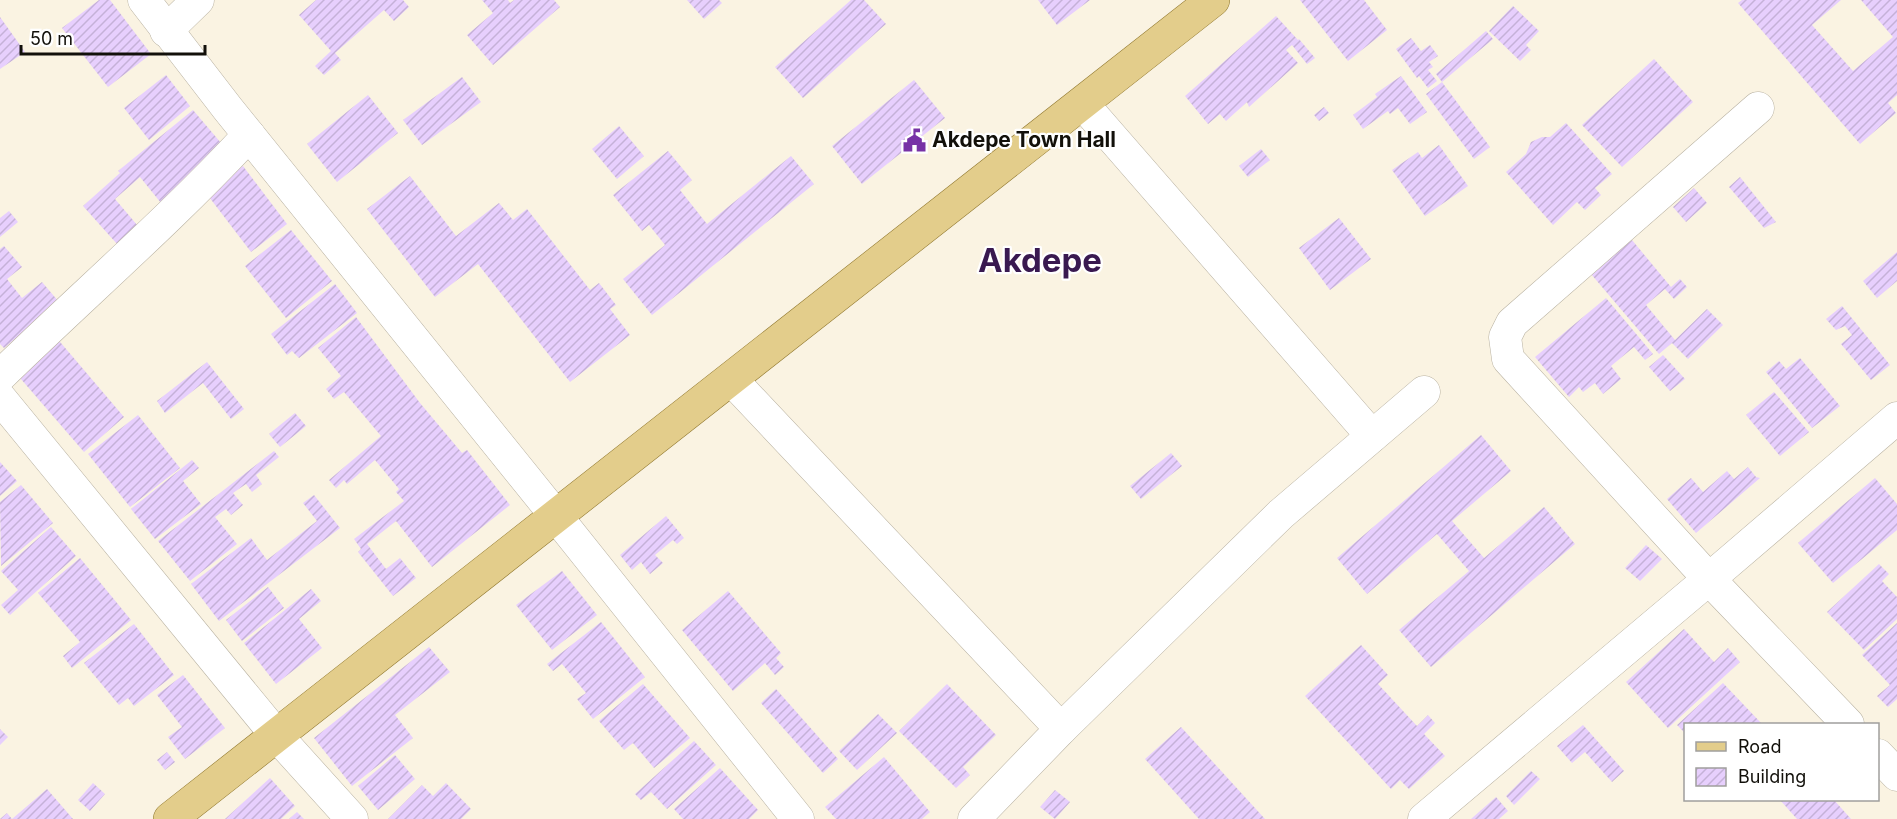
<svg xmlns="http://www.w3.org/2000/svg" width="1897" height="819" viewBox="0 0 1897 819" font-family="Inter,sans-serif">
<style>
.building{fill:url(#building-hatch)}
.lines{fill:none;stroke-linecap:round;stroke-linejoin:round}
.minor-casing{stroke:#b8b1a1;stroke-width:33}
.major-casing{stroke:#8e752c;stroke-width:34}
.minor{stroke:#fff;stroke-width:32}
.major{stroke:#e3cd8b;stroke-width:33}
.labels{text-anchor:middle;stroke-width:4.5;stroke-linejoin:round;paint-order:stroke}
.poi-label{font-size:21px;font-weight:bold;fill:#12100a;stroke:#fff;text-anchor:start}
.town-label{font-size:33px;font-weight:bold;fill:#391950;stroke:#fff}
</style>
<defs>
<pattern id="building-hatch" width="6" height="6" patternUnits="userSpaceOnUse" patternTransform="scale(1.5)"><rect width="6" height="6" fill="#e7cffd"/><path d="M-1 1l2-2M0 6l6-6M5 7l2-2" fill="none" stroke="#c5b1d8"/></pattern>
</defs>
<rect width="100%" height="100%" fill="#faf3e2"/>
<g class="building">
<polygon points="99,0 110,0 151,54 108,87 62,28"/>
<polygon points="316,0 403,0 409,7 394,21 384,10 335,53 341,60 324,75 315,66 331,51 299,15"/>
<polygon points="482,0 508,0 510,3 514,0 554,0 560,7 493,65 467,35 493,13"/>
<polygon points="687,0 719,0 722,3 704,19"/>
<polygon points="851,0 864,0 886,24 803,98 775,67"/>
<polygon points="1038,0 1090,0 1057,25"/>
<polygon points="1300,0 1364,0 1387,30 1348,61"/>
<polygon points="1742,0 1841,0 1812,25 1853,71 1893,37 1861,0 1897,0 1897,95 1888,103 1896,113 1860,144 1738,3"/>
<polygon points="1513,6 1539,31 1526,45 1531,50 1520,61 1489,31"/>
<polygon points="1276,16 1298,40 1299,39 1315,58 1307,64 1292,45 1286,50 1298,63 1249,107 1247,102 1226,121 1220,114 1208,124 1185,96"/>
<polygon points="0,17 25,52 0,69"/>
<polygon points="1486,31 1493,39 1442,82 1436,74"/>
<polygon points="1411,38 1421,51 1430,45 1438,56 1429,62 1433,67 1428,70 1437,81 1428,88 1419,76 1417,78 1396,49"/>
<polygon points="1654,59 1693,102 1622,167 1582,125"/>
<polygon points="166,75 190,106 149,140 124,108"/>
<polygon points="1401,76 1427,112 1410,124 1398,108 1390,114 1388,111 1363,129 1353,115 1377,97 1375,94"/>
<polygon points="462,77 481,102 422,145 403,120"/>
<polygon points="914,80 945,118 862,184 832,146"/>
<polygon points="1442,82 1490,147 1474,159 1426,94"/>
<polygon points="368,95 398,133 337,182 307,144"/>
<polygon points="1324,107 1329,113 1319,121 1314,115"/>
<polygon points="193,110 227,150 161,203 140,177 115,199 138,226 117,244 83,206 120,173 118,171"/>
<polygon points="1566,123 1612,174 1595,188 1601,195 1585,210 1577,202 1553,225 1506,172 1526,154 1531,142 1542,137 1550,137"/>
<polygon points="619,126 644,156 617,179 592,149"/>
<polygon points="1439,145 1468,186 1425,216 1392,170 1418,152 1422,158"/>
<polygon points="1261,149 1270,160 1248,177 1239,166"/>
<polygon points="668,151 692,180 680,190 707,224 791,156 814,184 652,315 623,279 665,245 649,225 642,231 613,195"/>
<polygon points="243,166 287,224 251,252 206,193"/>
<polygon points="410,176 456,236 499,203 513,220 527,209 590,290 599,283 616,305 610,309 630,335 570,382 478,264 435,297 367,209"/>
<polygon points="1740,177 1776,222 1764,228 1729,187"/>
<polygon points="1694,188 1707,203 1686,222 1673,207"/>
<polygon points="9,211 18,222 0,237 0,218"/>
<polygon points="1339,218 1371,259 1330,290 1299,248"/>
<polygon points="291,230 332,281 286,318 245,266"/>
<polygon points="1632,240 1671,287 1680,279 1687,287 1674,299 1665,289 1646,305 1675,340 1707,309 1723,325 1688,359 1672,343 1659,354 1591,274"/>
<polygon points="4,246 22,267 7,279 22,298 42,282 59,302 4,348 0,344 0,249"/>
<polygon points="1897,252 1897,281 1877,298 1863,281"/>
<polygon points="335,284 357,313 299,358 292,351 287,355 271,334"/>
<polygon points="1606,298 1653,354 1645,360 1634,347 1611,366 1621,379 1603,394 1595,383 1583,392 1579,387 1569,397 1535,357"/>
<polygon points="1842,306 1890,365 1871,380 1841,344 1852,335 1845,326 1836,330 1826,319"/>
<polygon points="356,317 420,403 462,453 467,450 510,505 432,567 396,521 367,544 386,569 400,558 416,578 393,596 358,552 361,549 354,539 404,501 396,492 399,489 375,460 347,484 344,480 336,488 329,480 381,436 344,392 334,399 326,389 341,376 318,348"/>
<polygon points="55,336 124,417 84,452 14,371"/>
<polygon points="1663,355 1685,379 1670,391 1649,367"/>
<polygon points="1800,358 1840,406 1812,428 1766,372 1779,361 1786,369"/>
<polygon points="207,362 244,409 231,419 203,383 165,413 157,401"/>
<polygon points="1774,392 1809,432 1780,456 1746,415"/>
<polygon points="295,413 306,426 280,447 269,434"/>
<polygon points="138,415 180,468 130,507 88,454"/>
<polygon points="1481,435 1511,471 1452,521 1484,558 1544,507 1575,544 1431,667 1399,630 1469,571 1437,534 1367,594 1337,558"/>
<polygon points="274,451 279,457 256,475 262,484 252,492 246,484 233,493 243,505 231,515 226,509 215,517 237,544 190,581 158,541"/>
<polygon points="1171,453 1182,466 1141,499 1130,486"/>
<polygon points="192,460 199,468 183,481 201,504 155,539 131,509"/>
<polygon points="0,462 17,481 0,496"/>
<polygon points="1748,467 1756,477 1760,478 1696,533 1667,499 1691,478 1703,492 1727,471 1734,479"/>
<polygon points="1875,478 1897,504 1897,530 1833,583 1798,543"/>
<polygon points="21,485 53,523 1,566 0,502"/>
<polygon points="314,495 340,528 219,621 191,584 251,538 267,560 317,521 303,503"/>
<polygon points="666,516 684,538 677,544 673,540 655,555 663,563 650,574 641,562 632,570 620,555"/>
<polygon points="51,527 76,556 10,615 1,605 18,590 1,571"/>
<polygon points="1646,545 1662,559 1640,581 1625,568"/>
<polygon points="80,558 131,620 72,668 63,656 80,642 38,593"/>
<polygon points="1879,564 1889,574 1882,581 1897,597 1897,619 1864,650 1827,612"/>
<polygon points="562,571 597,615 552,650 516,605"/>
<polygon points="268,587 284,608 242,641 226,620"/>
<polygon points="311,589 321,601 299,619 322,648 276,684 244,643"/>
<polygon points="728,591 781,653 776,658 784,667 775,675 765,663 733,691 682,630"/>
<polygon points="601,622 645,677 593,719 577,699 586,693 562,664 553,671 547,664"/>
<polygon points="1897,623 1897,699 1888,707 1877,696 1890,685 1862,655"/>
<polygon points="134,624 174,675 134,706 128,698 119,705 84,663"/>
<polygon points="1684,629 1714,662 1728,648 1740,662 1668,728 1626,682"/>
<polygon points="1361,645 1388,675 1378,684 1417,726 1428,715 1435,723 1424,734 1445,756 1409,789 1400,780 1391,789 1305,696"/>
<polygon points="429,647 450,672 395,715 413,738 352,786 314,738"/>
<polygon points="183,675 225,728 185,759 168,737 182,727 157,695"/>
<polygon points="1723,683 1762,724 1686,724 1686,734 1677,725"/>
<polygon points="643,684 690,738 654,768 633,743 624,750 599,721"/>
<polygon points="947,684 996,735 963,767 970,775 956,788 899,731"/>
<polygon points="776,689 838,759 823,773 761,703"/>
<polygon points="878,714 897,733 857,770 839,751"/>
<polygon points="1583,725 1624,771 1612,782 1585,752 1572,763 1557,746"/>
<polygon points="1181,727 1265,819 1199,819 1145,759"/>
<polygon points="0,729 8,737 0,745"/>
<polygon points="694,741 716,765 667,809 651,792 641,800 635,794"/>
<polygon points="167,752 175,762 165,770 157,760"/>
<polygon points="395,755 415,779 378,810 358,786"/>
<polygon points="884,757 930,812 922,819 836,819 825,807"/>
<polygon points="720,768 758,810 749,819 683,819 674,809"/>
<polygon points="1531,771 1540,779 1514,805 1506,796"/>
<polygon points="270,778 295,806 281,819 225,819"/>
<polygon points="93,783 105,794 90,811 78,800"/>
<polygon points="446,783 471,809 461,819 388,819 422,785 433,796"/>
<polygon points="47,789 73,819 0,819 7,813 12,819"/>
<polygon points="1055,790 1070,802 1055,819 1040,807"/>
<polygon points="1496,797 1508,811 1499,819 1471,819"/>
<polygon points="1780,800 1834,800 1851,819 1797,819"/>
<polygon points="297,812 304,819 289,819"/>
</g>
<g class="lines">
<defs>
<g id="minor">
<polyline points="144,0 228,109 556,516 798,819"/>
<polyline points="166,31 198,0"/>
<polyline points="1082,103 1372,436"/>
<polyline points="1758,108 1512,323 1505,337 1508,359 1709,579 1848,724"/>
<path d="M0,376c82,-80 170,-156 249,-241"/>
<polyline points="731,379 1061,729"/>
<polyline points="0,398 277,736 352,819"/>
<polyline points="1878,755 1897,775"/>
<polyline points="974,819 1061,729 1281,514 1424,392"/>
<polyline points="1424,819 1709,579 1897,418"/>
</g>
<polyline id="major" points="170,819 1213,0"/>
</defs>
<use href="#minor" class="minor-casing"/>
<use href="#major" class="major-casing"/>
<use href="#minor" class="minor"/>
<use href="#major" class="major"/>
</g>
<defs>
<symbol id="civic-bare" viewBox="-9 -9 18 18"><path d="M-.6-6.5H3V-4.5H.6V-3L4-1V1h2V6H-6V1h2V-1L-.6-3ZM-1.2 2.5V6h2.4V2.5Z" fill="#7732a6" stroke="#fff" stroke-width="2.5" paint-order="stroke"/></symbol>
</defs>
<g fill-rule="evenodd">
<use href="#civic-bare" x="898" y="124" width="33" height="33"/>
</g>
<g class="labels">
<g class="poi-label">
<text x="932" y="147">Akdepe Town Hall</text>
</g>
<g class="town-label">
<text x="1040" y="272">Akdepe</text>
</g>
</g>
<rect x="1684" y="723" width="195" height="78" fill="#ffffff" stroke="#a09f9d" stroke-width="1.5"/>
<rect x="1696" y="742" width="30" height="9" fill="#e3cd8b" stroke="#a09f9d" stroke-width="1.5"/>
<text x="1738" y="753" font-size="18" fill="#12100a">Road</text>
<rect x="1696" y="768" width="30" height="18" fill="url(#building-hatch)" stroke="#a09f9d" stroke-width="1.5"/>
<text x="1738" y="783" font-size="18" fill="#12100a">Building</text>
<path d="M21 45v9h184v-9" fill="none" stroke="#12100a" stroke-width="3"/>
<text x="30" y="45" font-size="18" fill="#12100a" stroke="#ffffff" stroke-width="4.5" paint-order="stroke">50 m</text>
</svg>
